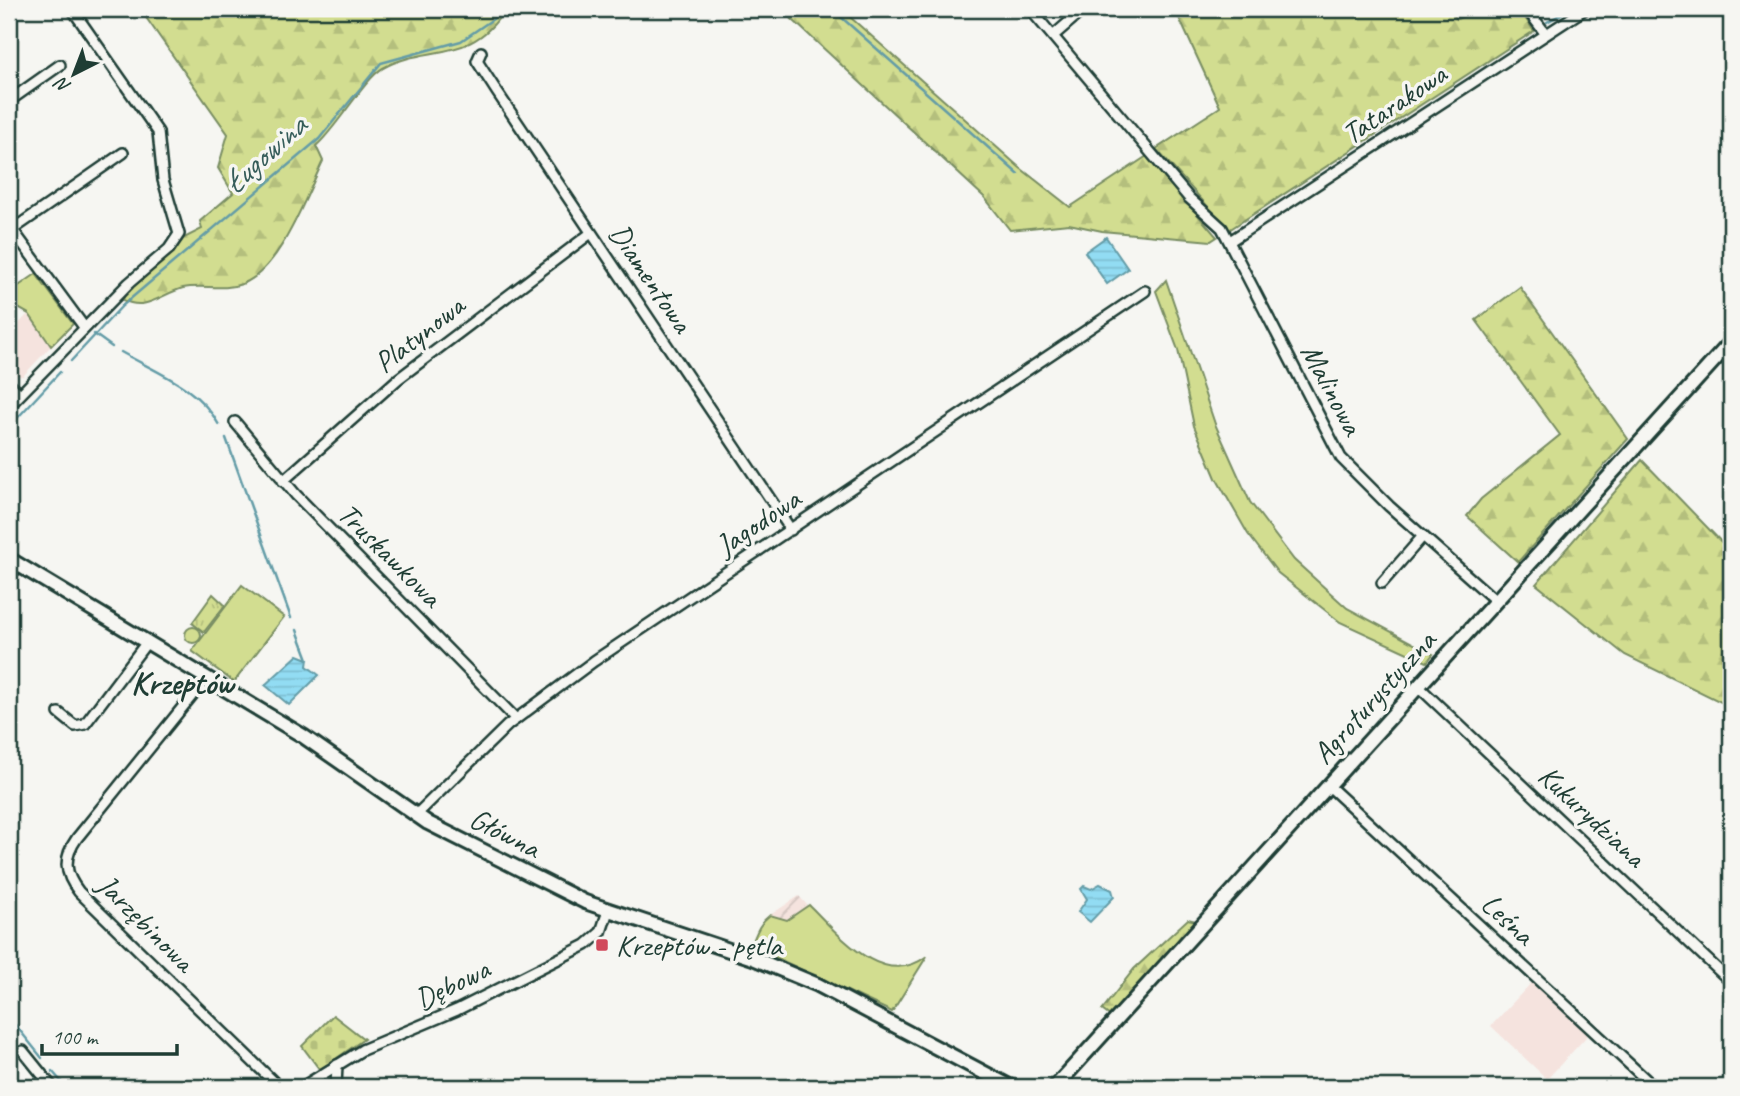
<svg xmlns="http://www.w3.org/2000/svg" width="1740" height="1096" viewBox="0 0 1740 1096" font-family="Caveat,sans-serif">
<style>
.built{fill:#f5e3de}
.industrial{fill:url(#industrial-furrows)}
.grass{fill:#d2dd90;stroke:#788d62;stroke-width:2}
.forest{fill:url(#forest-firs);stroke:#788d62;stroke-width:2}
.cemetery{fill:url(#cemetery-stones);stroke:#788d62;stroke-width:2}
.park{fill:url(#park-tufts);stroke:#788d62;stroke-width:2}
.water{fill:url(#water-rules);stroke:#649ca7;stroke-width:2}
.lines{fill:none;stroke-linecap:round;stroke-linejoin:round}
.stream{stroke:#649ca7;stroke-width:2.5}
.street-casing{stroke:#1f3d34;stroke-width:14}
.secondary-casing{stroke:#1f3d34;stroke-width:18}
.street{stroke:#f6f6f2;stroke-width:9}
.secondary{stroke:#f6f6f2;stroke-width:12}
.poi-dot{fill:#d1495b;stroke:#f6f6f2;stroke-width:2.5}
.labels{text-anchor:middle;stroke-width:7;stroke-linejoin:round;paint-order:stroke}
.street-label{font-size:30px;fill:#1f3d34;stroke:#f6f6f2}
.poi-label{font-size:30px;fill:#1f3d34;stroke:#f6f6f2;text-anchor:start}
.water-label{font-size:32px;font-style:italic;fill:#365d5a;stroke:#f6f6f2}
.quarter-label{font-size:33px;font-weight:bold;fill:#1f3d34;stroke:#f6f6f2}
</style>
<defs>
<pattern id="industrial-furrows" width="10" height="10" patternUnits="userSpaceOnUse" patternTransform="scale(1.75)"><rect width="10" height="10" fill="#f5e3de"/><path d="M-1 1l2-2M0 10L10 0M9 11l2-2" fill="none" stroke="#d2c4bf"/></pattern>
<pattern id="forest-firs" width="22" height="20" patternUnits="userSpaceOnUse" patternTransform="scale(1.75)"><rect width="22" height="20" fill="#d2dd90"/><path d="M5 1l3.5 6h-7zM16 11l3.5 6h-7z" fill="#b4bf7d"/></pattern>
<pattern id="cemetery-stones" width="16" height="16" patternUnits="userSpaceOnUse" patternTransform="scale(1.75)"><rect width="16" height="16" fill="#d2dd90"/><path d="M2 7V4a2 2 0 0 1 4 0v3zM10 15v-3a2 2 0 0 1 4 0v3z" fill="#b4bf7d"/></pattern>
<pattern id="park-tufts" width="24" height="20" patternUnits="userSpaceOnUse" patternTransform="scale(1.75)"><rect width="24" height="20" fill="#d2dd90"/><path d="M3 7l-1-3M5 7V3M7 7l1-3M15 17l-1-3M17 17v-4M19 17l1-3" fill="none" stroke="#b4bf7d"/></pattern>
<pattern id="water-rules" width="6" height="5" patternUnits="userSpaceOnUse" patternTransform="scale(1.75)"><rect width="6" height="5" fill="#92dcf3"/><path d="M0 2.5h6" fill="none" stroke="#7dbed1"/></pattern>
</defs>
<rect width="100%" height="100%" fill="#f6f6f2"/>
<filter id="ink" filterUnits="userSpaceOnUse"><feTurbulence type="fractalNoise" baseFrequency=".0143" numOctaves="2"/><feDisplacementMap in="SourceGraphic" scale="14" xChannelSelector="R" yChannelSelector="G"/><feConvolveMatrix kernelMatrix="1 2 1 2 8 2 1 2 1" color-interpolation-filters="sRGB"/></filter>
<g filter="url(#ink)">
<g class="built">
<polygon points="28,314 51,346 23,376 9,376 9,334"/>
<polygon points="1532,982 1588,1035 1547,1079 1491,1026"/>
</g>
<polygon class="industrial" points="799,896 808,906 787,920 770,915"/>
<g class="grass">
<polygon points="36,274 73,324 51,346 29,314 9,303 9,286 14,289"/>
<polygon points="1166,280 1215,424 1250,502 1294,560 1347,608 1433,654 1427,662 1340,622 1278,573 1248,534 1216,478 1194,426 1178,350 1156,291"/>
<polygon points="242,585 284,617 234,682 192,651"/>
<circle cx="193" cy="635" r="8"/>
<path d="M809,905c31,31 74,85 118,51l-35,56 -141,-66c5,-12 8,-23 19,-31l17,5z"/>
</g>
<g class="forest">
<path d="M140,9h365c-33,55 -78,35 -122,59 -18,10 -47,61 -67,78l7,15c-17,35 -43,109 -81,123 -19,7 -40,0 -59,4 -22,6 -37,24 -60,12l3,-9 48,-40 10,-13 18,-9 -2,-8 33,-28 -15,-25 10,-34z"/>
<polygon points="781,9 841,9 1019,167 1070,207 1147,156 1217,237 1211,241 1102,231 1069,224 1010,230 984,197"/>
<polygon points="1175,9 1449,9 1457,19 1480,9 1519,9 1534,31 1229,230 1156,149 1220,107"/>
<polygon points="1520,287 1628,439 1518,562 1467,516 1481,499 1560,435 1476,320"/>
<polygon points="1642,460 1731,552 1731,707 1625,655 1536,584"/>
<polygon points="1188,919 1196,921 1111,1017 1102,1010 1134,969"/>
</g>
<polygon class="cemetery" points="333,1015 364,1039 320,1070 302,1046"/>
<polygon class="park" points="213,594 225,605 204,632 192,623"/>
<g class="water">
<polygon points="1106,237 1128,269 1107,284 1085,252"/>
<polygon points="298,655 308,659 307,666 319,675 289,705 265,685"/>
<polygon points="1100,884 1112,890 1114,897 1090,922 1078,912 1087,899 1081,889 1084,886 1091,889"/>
</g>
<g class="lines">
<g class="stream">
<polyline points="832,9 1018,174"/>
<polyline points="1547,22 1570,9"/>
<polyline points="94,334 112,347"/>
<path d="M121,352c35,20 78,35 98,73"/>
<polyline points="71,361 122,306 319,139 381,63 461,41 493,19 500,9"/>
<polyline points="9,427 60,372"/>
<polyline points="226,438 291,618"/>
<polyline points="297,630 308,659"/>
<polyline points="9,1017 42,1058"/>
<polyline points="52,1071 66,1087"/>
</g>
<defs>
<g id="street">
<polyline points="1030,9 1189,198 1222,228 1341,458 1389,506 1496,601"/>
<polyline points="1527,9 1545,33"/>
<polyline points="1053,36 1084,9"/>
<polyline points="481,52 477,61 497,92 791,530"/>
<polyline points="9,101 60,65"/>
<polyline points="9,225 84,327"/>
<polyline points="12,230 123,153"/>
<polyline points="1230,241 1585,9"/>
<polyline points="9,384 20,394"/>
<polyline points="9,406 129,283 169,249 179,234 163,180 158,132 72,9"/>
<polyline points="235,422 296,495 516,719"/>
<polyline points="283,481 398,379 591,233"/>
<polyline points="1382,583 1423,536"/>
<path d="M207,677l-130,161c-14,20 -13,35 2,54l200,195"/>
<polyline points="1419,687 1731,982"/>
<polyline points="59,713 75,726 85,724 147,642"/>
<polyline points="1329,786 1654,1087"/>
<polyline points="415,816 508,725 594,661 1145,291"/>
<polyline points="23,1051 52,1087"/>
<polyline points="302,1087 362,1050 457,1010 586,945 601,932 608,911"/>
<polyline points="336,1087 337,1065"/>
</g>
<g id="secondary">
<polyline points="9,559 303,736 428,823 585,902 753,958 818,985 1011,1087"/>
<polyline points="1055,1087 1731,342"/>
</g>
</defs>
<use href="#street" class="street-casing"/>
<use href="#secondary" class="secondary-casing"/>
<use href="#street" class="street"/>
<use href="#secondary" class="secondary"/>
</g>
</g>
<rect class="poi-dot" x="595" y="938" width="14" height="14" rx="3.5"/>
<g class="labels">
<g class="street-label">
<text transform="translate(1394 104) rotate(-34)" y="10">Tatarakowa</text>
<text transform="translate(651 278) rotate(56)" y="10">Diamentowa</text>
<text transform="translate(419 334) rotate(-38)" y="10">Platynowa</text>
<text transform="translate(1332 389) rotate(62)" y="10">Malinowa</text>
<text transform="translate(758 522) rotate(-34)" y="10">Jagodowa</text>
<text transform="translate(390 555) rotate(45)" y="10">Truskawkowa</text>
<text transform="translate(1374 697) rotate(-48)" y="10">Agroturystyczna</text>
<text transform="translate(1592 816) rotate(43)" y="10">Kukurydziana</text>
<text transform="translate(505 833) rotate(27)" y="10">Główna</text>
<text transform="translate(1508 919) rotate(43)" y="10">Leśna</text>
<text transform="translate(146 923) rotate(45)" y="10">Jarzębinowa</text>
<text transform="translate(452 984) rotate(-26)" y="10">Dębowa</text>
</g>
<g class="poi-label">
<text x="616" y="955">Krzeptów - pętla</text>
</g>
<g class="water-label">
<text transform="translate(264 154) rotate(-42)" y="11">Ługowina</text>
</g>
<g class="quarter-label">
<text x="182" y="694">Krzeptów</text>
</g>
</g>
<rect width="1740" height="1096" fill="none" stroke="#f6f6f2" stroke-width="35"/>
<rect x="18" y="18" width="1705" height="1061" fill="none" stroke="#1f3d34" stroke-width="2.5" filter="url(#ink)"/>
<g transform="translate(74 74) rotate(222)" stroke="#f6f6f2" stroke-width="5" paint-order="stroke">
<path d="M0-5L12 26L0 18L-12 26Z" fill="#1f3d34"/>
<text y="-10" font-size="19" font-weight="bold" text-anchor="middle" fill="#1f3d34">N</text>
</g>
<path d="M42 1044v10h135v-10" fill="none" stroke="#1f3d34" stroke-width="3.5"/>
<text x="52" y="1044" font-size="21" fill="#1f3d34" stroke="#f6f6f2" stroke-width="5" paint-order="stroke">100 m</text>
</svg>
